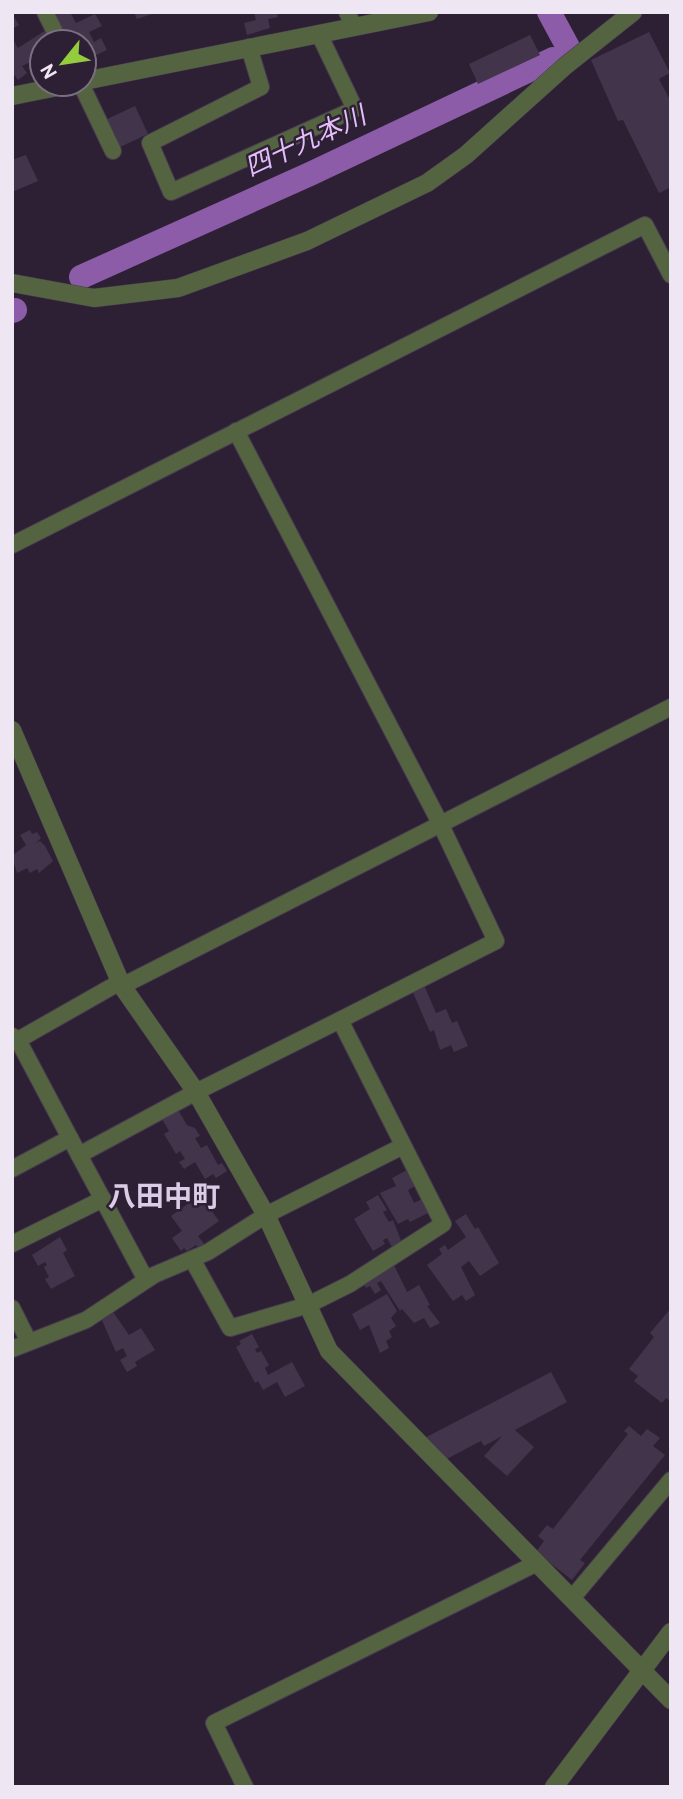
<svg xmlns="http://www.w3.org/2000/svg" width="683" height="1799" viewBox="0 0 683 1799" font-family="Overpass,'Noto Sans JP',sans-serif">
<style>
.lines{fill:none;stroke-linecap:round;stroke-linejoin:round}
.river{stroke:#8d5ca9;stroke-width:24}
.building{fill:#42344a}
.minor-casing{stroke:#483c50;stroke-width:18}
.tertiary-casing{stroke:#483c50;stroke-width:19}
.minor{stroke:#546441;stroke-width:16}
.tertiary{stroke:#546441;stroke-width:18}
.labels{text-anchor:middle;stroke-width:5;stroke-linejoin:round;paint-order:stroke}
.water-label{font-size:26px;font-style:italic;fill:#e4bdfb;stroke:#2d2035}
.quarter-label{font-size:28px;font-weight:bold;fill:#dbcbe6;stroke:#2d2035}
</style>
<rect width="100%" height="100%" fill="#2d2035"/>
<g class="lines">
<g class="river">
<polyline points="549,12 569,49"/>
<polyline points="81,277 310,174 553,59"/>
<polyline points="12,311 15,310"/>
</g>
</g>
<g class="building">
<polygon points="53,12 70,12 76,23 95,14 102,26 89,32 94,42 101,38 107,50 92,57 89,53 84,55 84,42 67,42"/>
<polygon points="134,12 158,12 137,19"/>
<polygon points="254,12 277,12 278,17 268,19 270,28 247,35 244,23 256,20"/>
<polygon points="12,14 19,25 12,29"/>
<polygon points="46,30 52,42 42,42 42,78 35,60 22,66 27,73 18,80 12,72 12,38 18,48"/>
<polygon points="649,32 670,73 659,79 671,102 671,187 659,193 623,120 618,121 591,60"/>
<polygon points="530,35 540,55 478,84 469,64"/>
<polygon points="135,106 148,134 118,148 105,120"/>
<polygon points="26,155 38,181 12,192 12,160"/>
<polygon points="30,830 32,834 37,832 41,838 36,843 40,841 45,846 53,861 39,873 37,869 30,873 27,868 17,873 12,856 26,845 20,835"/>
<polygon points="423,983 436,1013 446,1009 452,1023 457,1021 468,1046 454,1052 451,1045 440,1050 434,1030 430,1032 411,988"/>
<polygon points="178,1110 187,1125 195,1128 200,1136 195,1138 201,1148 207,1145 218,1165 222,1163 227,1171 216,1178 213,1174 205,1179 195,1162 184,1169 179,1162 185,1159 180,1151 176,1154 164,1134 169,1131 162,1119"/>
<polygon points="409,1169 417,1185 408,1190 414,1203 424,1198 430,1212 410,1222 408,1219 398,1224 380,1193 396,1186 392,1178"/>
<polygon points="200,1195 219,1221 198,1236 205,1245 199,1249 196,1245 187,1251 184,1248 181,1251 172,1238 182,1231 171,1216"/>
<polygon points="378,1195 387,1210 383,1212 389,1222 393,1220 402,1243 393,1249 387,1238 383,1240 385,1244 373,1251 354,1219 370,1209 366,1202"/>
<polygon points="466,1214 475,1229 478,1227 499,1263 480,1276 469,1261 461,1267 475,1295 466,1301 462,1295 453,1301 427,1265 442,1254 439,1249 445,1245 448,1250 466,1237 455,1221"/>
<polygon points="60,1237 67,1250 63,1253 75,1276 51,1289 45,1279 49,1277 44,1267 47,1265 45,1262 38,1266 32,1255"/>
<polygon points="393,1263 407,1292 419,1285 430,1305 427,1306 440,1323 430,1328 424,1318 414,1323 402,1309 400,1311 381,1281 377,1283 381,1290 375,1294 370,1286 366,1288 362,1281"/>
<polygon points="387,1294 397,1311 391,1318 396,1326 389,1331 392,1337 386,1341 389,1348 380,1353 369,1325 360,1330 352,1314"/>
<polygon points="671,1308 671,1402 666,1398 662,1403 634,1381 638,1376 629,1369 654,1337 650,1333"/>
<polygon points="111,1309 129,1335 141,1328 155,1350 135,1362 137,1366 127,1372 120,1360 127,1356 123,1348 116,1352 100,1316"/>
<polygon points="252,1334 259,1347 255,1349 257,1353 261,1351 269,1365 265,1368 268,1375 292,1362 305,1386 285,1397 277,1382 263,1390 258,1381 255,1383 236,1347 241,1344 239,1341"/>
<polygon points="551,1372 567,1402 515,1430 534,1447 507,1476 484,1456 502,1436 484,1446 481,1441 433,1466 413,1444"/>
<polygon points="629,1426 641,1436 647,1429 660,1438 653,1446 665,1455 580,1560 585,1563 572,1580 536,1552 544,1541 538,1536 547,1525 553,1529 628,1434 624,1431"/>
</g>
<g class="lines">
<defs>
<g id="minor">
<polyline points="45,12 60,42"/>
<polyline points="347,12 354,27"/>
<polyline points="249,47 261,87 150,143 171,192 355,109 319,34"/>
<polyline points="81,84 113,151"/>
<polyline points="236,431 440,823 496,941 340,1020"/>
<polyline points="12,545 645,225 671,275"/>
<polyline points="122,986 671,707"/>
<polyline points="12,1036 18,1040 79,1155"/>
<polyline points="18,1040 120,982"/>
<polyline points="12,1169 70,1138"/>
<polyline points="12,1244 103,1199"/>
<polyline points="146,1280 79,1155 196,1092 340,1020 443,1224 350,1284 308,1305 230,1328 192,1259"/>
<polyline points="12,1308 29,1342"/>
<polyline points="12,1349 86,1320 154,1275 208,1252 266,1215 403,1146"/>
<polyline points="573,1597 671,1480"/>
<polyline points="245,1787 214,1723 537,1563"/>
</g>
<g id="tertiary">
<polyline points="84,81 429,12"/>
<polyline points="12,96 72,84"/>
<polyline points="12,283 94,298 178,288 307,241 427,183 466,155 565,66 633,12"/>
<polyline points="12,730 122,986 196,1092 266,1215 329,1351 671,1700"/>
<polyline points="554,1787 671,1632"/>
</g>
</defs>
<use href="#minor" class="minor-casing"/>
<use href="#tertiary" class="tertiary-casing"/>
<use href="#minor" class="minor"/>
<use href="#tertiary" class="tertiary"/>
</g>
<g class="labels">
<g class="water-label">
<text transform="translate(305 141) rotate(-25)" y="9">四十九本川</text>
</g>
<g class="quarter-label">
<text x="164" y="1206">八田中町</text>
</g>
</g>
<rect width="683" height="1799" fill="none" stroke="#efe6f4" stroke-width="28"/>
<g transform="translate(63 63) rotate(240)"><circle r="33" fill="#2d2035" stroke="#7b6f81" stroke-width="2"/>
<path d="M0-5L12 26L0 18L-12 26Z" fill="#93cc3d"/>
<text y="-10" font-size="19" font-weight="bold" text-anchor="middle" fill="#efe6f4">N</text>
</g>
</svg>
